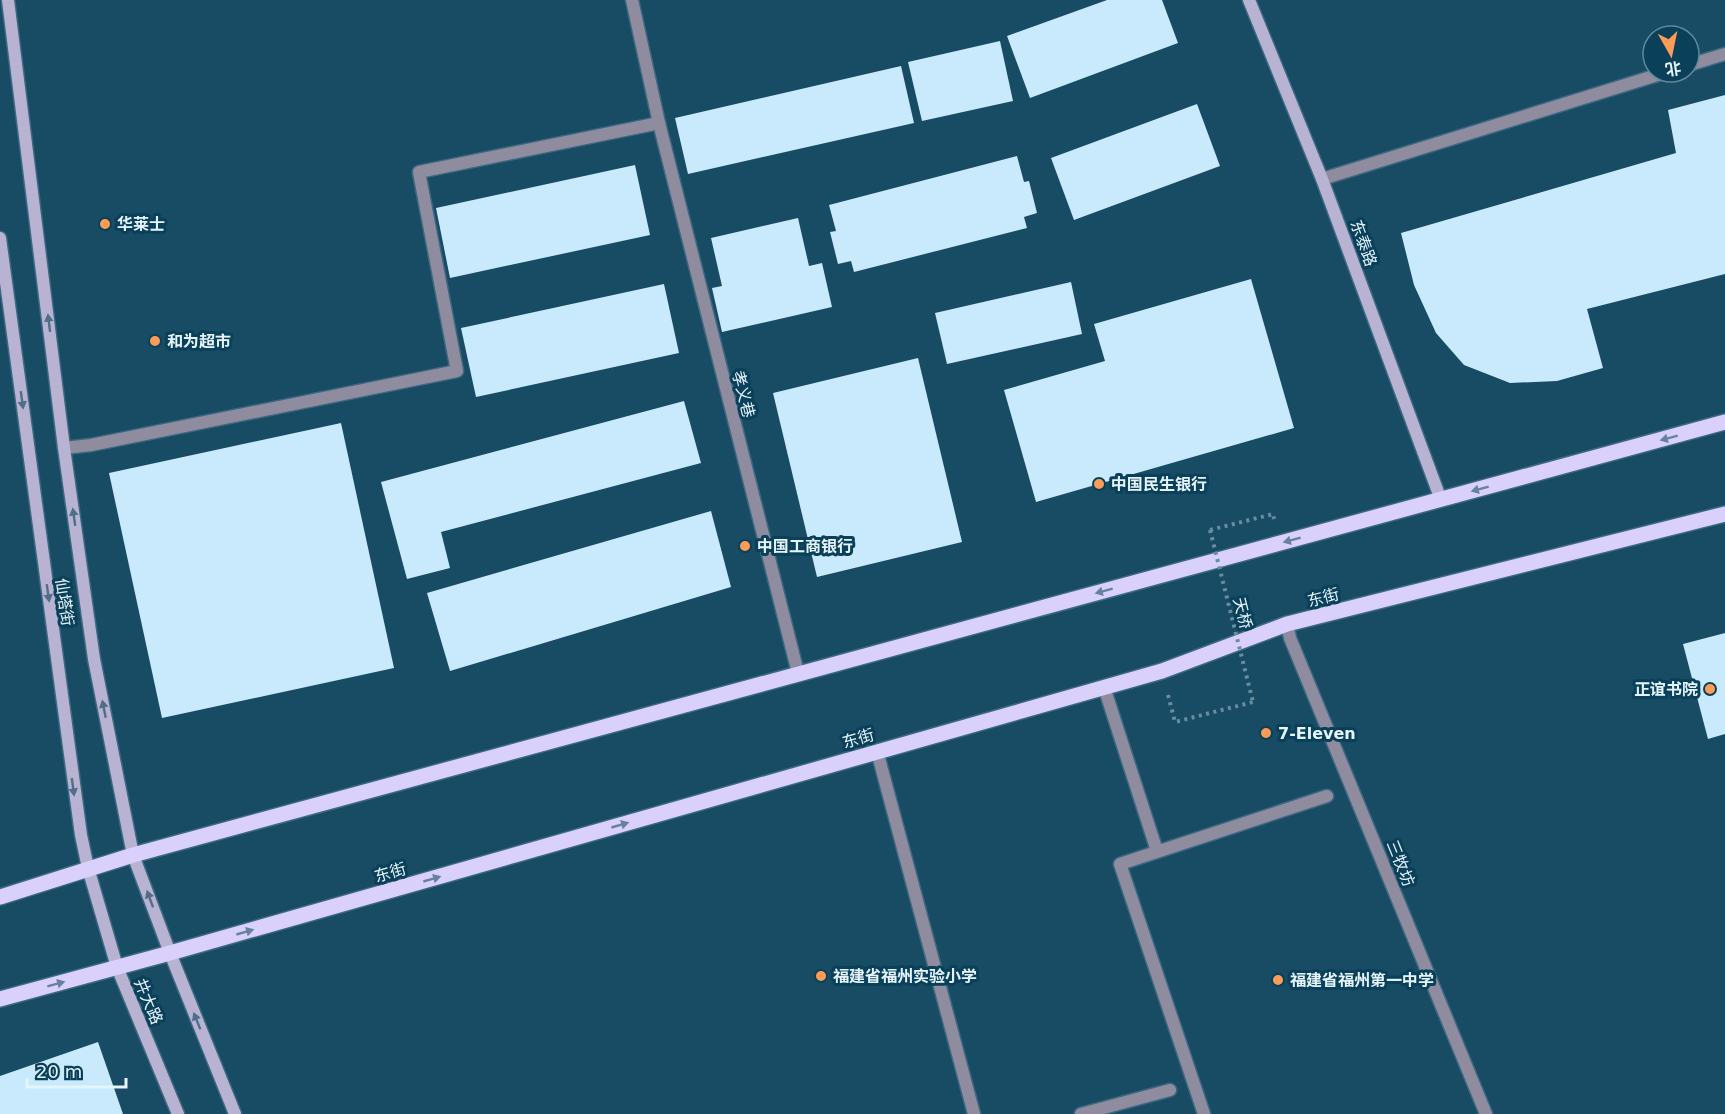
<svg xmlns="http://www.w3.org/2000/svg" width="1725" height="1114" viewBox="0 0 1725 1114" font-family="'DejaVu Sans','Noto Sans SC',sans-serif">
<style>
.building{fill:#c9e9fd}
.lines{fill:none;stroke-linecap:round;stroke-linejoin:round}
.lane-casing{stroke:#3d6980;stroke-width:15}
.street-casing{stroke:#3d6980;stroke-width:15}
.secondary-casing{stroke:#3d6980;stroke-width:15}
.primary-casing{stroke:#3d6980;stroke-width:18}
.path{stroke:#688da0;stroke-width:4;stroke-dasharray:3 4.5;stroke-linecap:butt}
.lane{stroke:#908ca0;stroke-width:12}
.street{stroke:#908ca0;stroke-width:12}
.secondary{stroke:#b9b3d3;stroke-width:12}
.primary{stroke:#d9d1fb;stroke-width:15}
.path-bridge{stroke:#688da0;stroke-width:4;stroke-dasharray:3 4.5;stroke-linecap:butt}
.oneway{fill:#506e8a}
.oneway2{fill:#6781a2}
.poi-dot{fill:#fd9c56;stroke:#0a4059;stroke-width:2}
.labels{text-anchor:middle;stroke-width:6;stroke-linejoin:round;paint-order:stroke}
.poi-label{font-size:16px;font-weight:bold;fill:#e5f4fd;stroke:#0a4059;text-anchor:start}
.street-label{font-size:16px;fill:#e5f4fd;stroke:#0a4059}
</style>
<rect width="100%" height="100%" fill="#184b64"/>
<g class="building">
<polygon points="1107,0 1162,0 1178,43 1030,98 1007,36"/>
<polygon points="1000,41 1013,101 922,121 908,62"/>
<polygon points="901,66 914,123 688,174 675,118"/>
<polygon points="1725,95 1725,274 1587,309 1603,368 1557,381 1510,383 1464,365 1436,333 1414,285 1401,233 1676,153 1668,110"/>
<polygon points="1197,104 1220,166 1074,220 1051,158"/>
<polygon points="1017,156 1024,182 1029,181 1037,213 1024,217 1027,228 854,272 851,261 838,264 830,232 836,231 829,205"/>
<polygon points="635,165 650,235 450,278 436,208"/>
<polygon points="798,218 809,266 822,263 832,307 722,332 712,288 722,286 711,238"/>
<polygon points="1251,279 1294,428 1036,502 1004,390 1105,361 1094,324"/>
<polygon points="1071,282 1082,334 947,364 935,313"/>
<polygon points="664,284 679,353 476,397 461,328"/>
<polygon points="918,358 962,542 817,577 773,393"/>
<polygon points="684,401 701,463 441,532 450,568 407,579 381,482"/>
<polygon points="341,423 394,668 162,718 109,473"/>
<polygon points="711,511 731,587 450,671 427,593"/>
<polygon points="1725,633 1725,734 1708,739 1683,644"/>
<polygon points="98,1042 123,1114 0,1114 0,1076"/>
</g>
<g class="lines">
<defs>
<g id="lane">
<polyline points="632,0 659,123 798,673"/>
<polyline points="64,448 91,445 457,371 419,172 659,123"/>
<polyline points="1287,624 1290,638 1486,1114"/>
<polyline points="1104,687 1157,851"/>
<polyline points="1204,1114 1120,864 1327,796"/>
</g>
<g id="street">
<polyline points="1689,65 1725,54"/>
<polyline points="1322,179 1667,72"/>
<polyline points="877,751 974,1114"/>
<polyline points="1081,1114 1170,1090"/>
</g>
<g id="secondary">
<polyline points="8,0 64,448 94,659 133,855 170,953 235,1114"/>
<polyline points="1249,0 1322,179 1441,500"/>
<polyline points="0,238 81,835 88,868 117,967 178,1114"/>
</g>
<g id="primary">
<polyline points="0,897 133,855 1725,422"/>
<polyline points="0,999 170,953 1162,671 1287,624 1725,514"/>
</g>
</defs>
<use href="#lane" class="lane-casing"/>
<use href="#street" class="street-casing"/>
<use href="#secondary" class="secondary-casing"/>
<use href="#primary" class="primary-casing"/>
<g class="path">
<polyline points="1210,530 1273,514 1274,519"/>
<polyline points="1168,695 1175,722 1253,702"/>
</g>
<use href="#lane" class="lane"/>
<use href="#street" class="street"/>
<use href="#secondary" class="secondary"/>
<use href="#primary" class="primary"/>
<polyline class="path-bridge" points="1210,530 1253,702"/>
</g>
<defs><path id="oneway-solid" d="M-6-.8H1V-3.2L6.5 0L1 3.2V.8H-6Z" transform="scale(1.5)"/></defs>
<g class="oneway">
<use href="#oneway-solid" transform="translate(49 323) rotate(-97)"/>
<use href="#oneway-solid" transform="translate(22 400) rotate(82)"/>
<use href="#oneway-solid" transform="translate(74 517) rotate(-98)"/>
<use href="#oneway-solid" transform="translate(48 593) rotate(82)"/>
<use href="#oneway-solid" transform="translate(104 709) rotate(-101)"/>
<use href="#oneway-solid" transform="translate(73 787) rotate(82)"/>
<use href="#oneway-solid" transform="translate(150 899) rotate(-110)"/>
<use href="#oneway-solid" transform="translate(197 1021) rotate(-112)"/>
</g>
<g class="oneway2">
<use href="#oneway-solid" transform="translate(1669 438) rotate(165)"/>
<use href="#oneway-solid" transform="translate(1480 489) rotate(165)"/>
<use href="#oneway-solid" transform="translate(1292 540) rotate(165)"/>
<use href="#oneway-solid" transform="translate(1104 591) rotate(165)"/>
<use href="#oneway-solid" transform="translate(620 825) rotate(-16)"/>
<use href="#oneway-solid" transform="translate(432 879) rotate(-16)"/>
<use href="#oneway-solid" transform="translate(245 932) rotate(-16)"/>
<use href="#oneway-solid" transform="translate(56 984) rotate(-15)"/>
</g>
<g class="poi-dot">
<circle cx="105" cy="224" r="6"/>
<circle cx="155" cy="341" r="6"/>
<circle cx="1099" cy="484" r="6"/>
<circle cx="745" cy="546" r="6"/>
<circle cx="1710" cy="689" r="6"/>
<circle cx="1266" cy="733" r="6"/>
<circle cx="821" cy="976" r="6"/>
<circle cx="1278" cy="980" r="6"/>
</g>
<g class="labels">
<g class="poi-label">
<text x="117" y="230">华莱士</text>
<text x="167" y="347">和为超市</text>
<text x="1111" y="490">中国民生银行</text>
<text x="757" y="552">中国工商银行</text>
<text x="1698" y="695" text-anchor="end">正谊书院</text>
<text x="1278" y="739">7-Eleven</text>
<text x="833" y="982">福建省福州实验小学</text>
<text x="1290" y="986">福建省福州第一中学</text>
</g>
<g class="street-label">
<text transform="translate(1364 243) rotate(70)" y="6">东泰路</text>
<text transform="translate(744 394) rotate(76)" y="6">孝义巷</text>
<text transform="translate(1323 597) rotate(-14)" y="6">东街</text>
<text transform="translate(65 602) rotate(82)" y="6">仙塔街</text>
<text transform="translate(1243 613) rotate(76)" y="6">天桥</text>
<text transform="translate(858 738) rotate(-16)" y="6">东街</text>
<text transform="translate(1401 863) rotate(68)" y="6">三牧坊</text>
<text transform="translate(390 872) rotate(-16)" y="6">东街</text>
<text transform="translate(149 1001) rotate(67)" y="6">井大路</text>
</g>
</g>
<g transform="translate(1671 54) rotate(171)"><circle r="28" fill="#0a4059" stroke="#62889b" stroke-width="1.5"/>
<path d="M0-4.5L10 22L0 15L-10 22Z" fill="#fd9c56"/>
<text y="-9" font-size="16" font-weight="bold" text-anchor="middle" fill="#e5f4fd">北</text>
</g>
<path d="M27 1078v9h99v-9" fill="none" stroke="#e5f4fd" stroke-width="3"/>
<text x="36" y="1078" font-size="18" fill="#e5f4fd" stroke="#0a4059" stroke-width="4.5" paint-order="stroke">20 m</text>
</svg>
